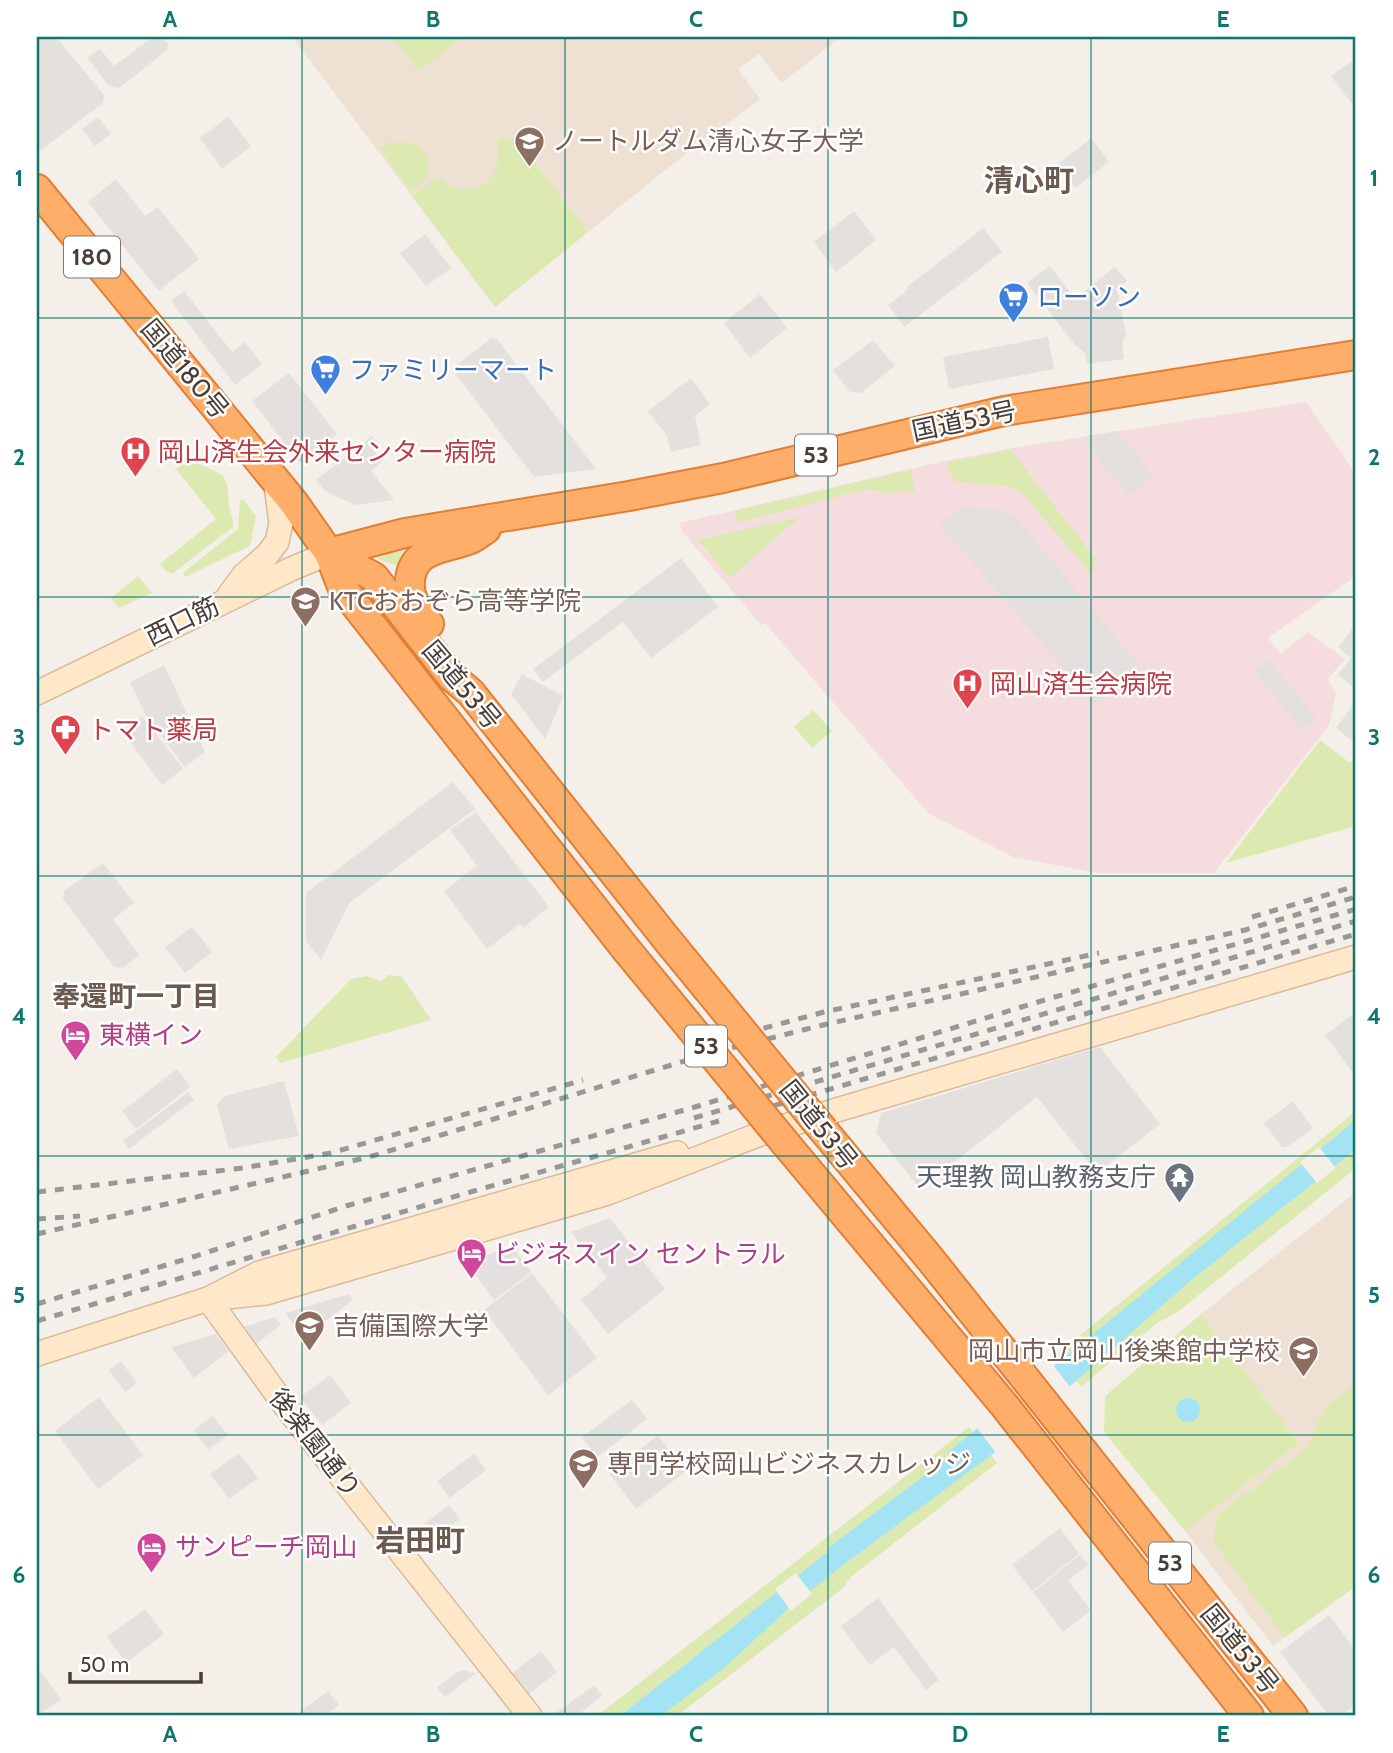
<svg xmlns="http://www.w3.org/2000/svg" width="1393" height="1753" viewBox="0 0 1393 1753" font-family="Cabin,'Noto Sans JP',sans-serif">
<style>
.education{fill:#eee1d3}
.medical{fill:#f5dcde}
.green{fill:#dceab1}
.parking{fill:#e3e0de}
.water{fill:#a4e3f3}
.pier{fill:#f5efe9}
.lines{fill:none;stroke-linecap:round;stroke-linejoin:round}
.secondary-casing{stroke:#d9bb9a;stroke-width:26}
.highway-casing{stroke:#e27f36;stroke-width:32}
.secondary{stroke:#ffe7c9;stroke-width:23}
.highway{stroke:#ffae6a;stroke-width:28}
.rail{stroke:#989898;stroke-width:5;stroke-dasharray:9 9;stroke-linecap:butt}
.highway-bridge-casing{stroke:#e27f36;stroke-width:32;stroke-linecap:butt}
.highway-bridge{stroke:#ffae6a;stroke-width:28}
.grid{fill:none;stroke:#0f766e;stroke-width:2;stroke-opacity:0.55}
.labels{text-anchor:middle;stroke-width:5;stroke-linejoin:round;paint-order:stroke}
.shield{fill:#fff;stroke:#807873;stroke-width:2}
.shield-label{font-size:24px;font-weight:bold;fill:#493e37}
.education-label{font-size:26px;fill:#785e54;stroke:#fff;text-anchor:start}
.shop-label{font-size:26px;fill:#366cbe;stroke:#fff;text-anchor:start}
.street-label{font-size:26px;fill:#493e37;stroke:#fff}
.health-label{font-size:26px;fill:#be3a42;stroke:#fff;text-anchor:start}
.hotel-label{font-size:26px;fill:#b23c85;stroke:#fff;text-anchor:start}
.worship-label{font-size:26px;fill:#5b616d;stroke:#fff;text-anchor:end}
.neighbourhood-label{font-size:28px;font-weight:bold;fill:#6c5a4e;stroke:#fff}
.quarter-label{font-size:30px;font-weight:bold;fill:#6c5a4e;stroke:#fff}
.neatline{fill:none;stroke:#0f766e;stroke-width:2.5}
.grid-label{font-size:23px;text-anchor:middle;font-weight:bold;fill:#0f766e}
</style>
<rect width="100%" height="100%" fill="#f5efe9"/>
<g class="education">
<polygon points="292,37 841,37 781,83 759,54 738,69 760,99 721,129 714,131 495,307"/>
<polygon points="1356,1192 1356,1586 1273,1646 1185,1531 1299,1443 1201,1314"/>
</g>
<polygon class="medical" points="1306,402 1356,474 1356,576 1268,638 1281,654 1308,632 1345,659 1328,679 1336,693 1329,725 1214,873 1097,873 1013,857 928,813 765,623 761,625 682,531 680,523 944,461 1013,448"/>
<g class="green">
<polygon points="392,37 463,37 418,71"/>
<path d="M504,136l15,7 69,89 -93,75 -83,-111 26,-19c30,29 70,4 58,-36z"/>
<path d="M409,142c20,8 19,15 18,35l-15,16 -32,-44 6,-6z"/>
<polygon points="1011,450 1096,559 1092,575 1020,491 1007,486 956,482 951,476 947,462"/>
<path d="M188,460l5,5 4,-2c29,13 30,10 32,41 0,9 5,11 4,23l-60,46 -6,-1 -7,-8 56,-45 -40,-50z"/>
<polygon points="911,470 915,491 891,493 867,489 737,523 734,511"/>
<polygon points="243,499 256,516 250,546 185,577 183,573 238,529 240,501"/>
<polygon points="800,517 730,578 698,540"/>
<polygon points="411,550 399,567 378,559 375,555"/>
<polygon points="138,576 152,593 119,608 111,598"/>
<polygon points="813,710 832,731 812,748 794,727"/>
<polygon points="1320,740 1350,763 1356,755 1356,826 1226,863"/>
<polygon points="389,975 402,977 431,1020 280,1063 276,1057 351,979 367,976 380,981"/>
<polygon points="1356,1111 1356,1168 1190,1302 1176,1313 1157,1323 1081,1387 1056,1355"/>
<polygon points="1201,1314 1299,1443 1185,1531 1104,1432 1105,1396"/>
<polygon points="1356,1384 1356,1586 1285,1637 1213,1541 1217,1515 1307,1448 1324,1408"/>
<polygon points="969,1427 997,1463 852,1576 843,1588 677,1716 597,1716"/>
</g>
<g class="parking">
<polygon points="37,37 56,37 104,95 103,103 41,150 37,144"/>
<polygon points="153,37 163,37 168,44 167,50 119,88 109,86 88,58 100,49 114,66"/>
<polygon points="1356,58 1356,109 1331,76"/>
<polygon points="98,117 111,134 95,146 82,129"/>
<polygon points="228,117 251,146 222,169 200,138"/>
<polygon points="1091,138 1109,162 1075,188 1057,165"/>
<polygon points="116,179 145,216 158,207 199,259 159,291 88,202"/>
<polygon points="854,211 876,240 836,272 814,242"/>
<polygon points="983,228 1002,252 904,327 888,305 908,289 907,287"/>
<polygon points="425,234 451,268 426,286 400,253"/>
<polygon points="1050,266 1075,299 1115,267 1127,281 1117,290 1126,335 1122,343 1124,359 1087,364 1085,353 1075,345 1027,283"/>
<polygon points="184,291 232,352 245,342 262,364 235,385 171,301"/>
<polygon points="760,294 787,328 750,358 724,323"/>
<polygon points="1048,337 1054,369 949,389 943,357"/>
<polygon points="491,338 497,339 596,469 534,477 452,369"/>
<polygon points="873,340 895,366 861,393 850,392 833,370"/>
<polygon points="289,373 337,434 300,463 252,401"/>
<polygon points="691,378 710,404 695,416 701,445 671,452 667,436 648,411"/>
<polygon points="1117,431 1153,476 1128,495 1081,437"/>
<polygon points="372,436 377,443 371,447 382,461 371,471 394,500 355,505 325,491 316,480"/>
<polygon points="960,508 1001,509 1015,516 1141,668 1096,705 940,525"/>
<polygon points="681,558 718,607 651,658 623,622 543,682 533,669"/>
<polygon points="1356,624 1356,689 1338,675 1351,658 1338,647"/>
<polygon points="1269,660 1316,718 1301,730 1255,671"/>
<polygon points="164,665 205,752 185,767 146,716 130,682"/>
<polygon points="522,674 563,696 545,739 511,694"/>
<polygon points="1356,701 1356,744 1336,728"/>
<polygon points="142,716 183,769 162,785 122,731"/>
<polygon points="453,782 475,809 349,903 321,960 306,941 306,893"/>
<polygon points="476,812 549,907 523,928 520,924 487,949 444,891 477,866 450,830"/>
<polygon points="103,863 134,903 113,919 139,955 123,968 114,967 63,899 64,891"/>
<polygon points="192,927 212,952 185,973 165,947"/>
<polygon points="1356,1012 1356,1077 1325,1035"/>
<polygon points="1100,1047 1160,1124 1097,1173 1037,1097 920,1189 876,1133 881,1113"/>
<polygon points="177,1069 190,1087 136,1129 122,1111"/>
<polygon points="284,1081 299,1136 229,1149 217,1105 224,1096"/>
<polygon points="188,1092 194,1100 129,1149 123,1141"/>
<polygon points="1293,1101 1313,1128 1287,1147 1282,1147 1264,1123"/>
<polygon points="610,1218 665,1289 608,1334 581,1300 607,1278 571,1232"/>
<polygon points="512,1246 531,1272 494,1300 466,1262"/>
<polygon points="532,1273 597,1358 548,1395 484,1310"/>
<polygon points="349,1294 353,1300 318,1327 314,1322 300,1333 285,1313"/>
<polygon points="275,1317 281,1325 256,1344 244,1327"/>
<polygon points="216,1334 229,1351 194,1378 171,1347"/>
<polygon points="121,1361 137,1383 125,1392 109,1370"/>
<polygon points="330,1375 351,1403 322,1425 300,1397"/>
<polygon points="99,1397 143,1455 98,1489 55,1431"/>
<polygon points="632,1400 647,1419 597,1457 582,1437"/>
<polygon points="213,1416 228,1435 208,1450 194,1430"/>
<polygon points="658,1435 685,1472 636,1509 609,1473"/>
<polygon points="239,1453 258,1478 229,1499 210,1474"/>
<polygon points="474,1454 486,1470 450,1498 437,1481"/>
<polygon points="449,1505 460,1519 420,1549 410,1535"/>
<polygon points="1060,1528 1079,1554 1032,1591 1012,1565"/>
<polygon points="1080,1555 1088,1565 1068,1580 1091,1610 1063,1632 1033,1592"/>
<polygon points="878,1598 939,1680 926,1690 894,1647 870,1665 841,1626"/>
<polygon points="145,1609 164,1634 126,1663 107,1637"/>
<polygon points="1329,1615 1356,1651 1356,1704 1341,1716 1329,1716 1280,1652"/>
<polygon points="541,1651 557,1672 528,1695 511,1674"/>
<polygon points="37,1667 61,1699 37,1716"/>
<polygon points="461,1670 476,1673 445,1697 437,1687"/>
<polygon points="594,1685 602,1696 576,1716 552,1716"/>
<polygon points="328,1691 339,1705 324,1716 294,1716"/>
</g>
<g class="water">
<polygon points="1356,1120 1356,1149 1189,1282 994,1453 838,1569 790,1607 723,1669 661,1716 620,1716 829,1551 829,1547 949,1457 948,1452"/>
<circle cx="1188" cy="1410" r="12"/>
</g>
<g class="pier">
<polygon points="1319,1147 1336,1168 1317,1183 1300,1162"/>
<polygon points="1053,1365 1071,1388 996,1453 977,1428"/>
<polygon points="796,1573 812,1594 791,1611 775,1589"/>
</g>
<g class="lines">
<defs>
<g id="secondary">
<polyline points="229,595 244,575 267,555 277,542 281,523 275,478"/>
<polyline points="37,693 289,570 329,553"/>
<polyline points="208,1299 266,1293 608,1193 760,1134 840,1109 1356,957"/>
<polyline points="208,1299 286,1407 530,1716"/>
<polyline points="37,1354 208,1299 259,1273 677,1153"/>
</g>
<g id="highway">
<polyline points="37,189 294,503 329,553 343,589 625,948"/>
<polyline points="329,553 405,533 629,496 723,478 1004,411 1356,355"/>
<polyline points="329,553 374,577 451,676 471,693 669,942"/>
<path d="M429,624c-11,-14 -21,-25 -19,-44 3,-32 34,-31 58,-40 6,-2 12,-7 18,-11"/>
<polyline points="824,1131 931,1260 1293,1716"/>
<polyline points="786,1144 1004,1405 1249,1716"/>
</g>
</defs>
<use href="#secondary" class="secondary-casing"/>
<use href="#highway" class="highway-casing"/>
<use href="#secondary" class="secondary"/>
<use href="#highway" class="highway"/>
<g class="rail">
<polyline points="1252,917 1356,886"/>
<polyline points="694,1047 824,1012 1099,953"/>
<polyline points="756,1111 1356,934"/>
<polyline points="694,1118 1356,921"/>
<polyline points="37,1192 243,1168 331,1153 583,1080"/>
<polyline points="37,1219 80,1216"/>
<polyline points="37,1234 369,1157 711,1053 823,1025 1245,930 1356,897"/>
<polyline points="37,1304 196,1256 346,1206 695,1107 1038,1002 1356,909"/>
<polyline points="37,1321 446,1199 719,1121"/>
</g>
<defs>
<g id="highway-bridge">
<polyline points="669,942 824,1131"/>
<polyline points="625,948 786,1144"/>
</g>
</defs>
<use href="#highway-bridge" class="highway-bridge-casing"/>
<use href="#highway-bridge" class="highway-bridge"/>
</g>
<path class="grid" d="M302,37v1679M565,37v1679M828,37v1679M1091,37v1679M37,318h1319M37,597h1319M37,876h1319M37,1156h1319M37,1435h1319"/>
<defs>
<symbol id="university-pin" viewBox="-11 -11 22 30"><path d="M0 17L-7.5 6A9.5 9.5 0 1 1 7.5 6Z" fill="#8d6e63" stroke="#fff"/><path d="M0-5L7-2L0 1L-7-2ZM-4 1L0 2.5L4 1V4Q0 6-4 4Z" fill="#fff"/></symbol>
<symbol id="supermarket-pin" viewBox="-11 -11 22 30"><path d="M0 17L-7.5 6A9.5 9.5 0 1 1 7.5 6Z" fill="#3f7fe0" stroke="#fff"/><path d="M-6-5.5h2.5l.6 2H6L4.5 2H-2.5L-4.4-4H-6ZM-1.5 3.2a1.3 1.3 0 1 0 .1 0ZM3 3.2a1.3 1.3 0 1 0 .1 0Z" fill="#fff"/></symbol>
<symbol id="hospital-pin" viewBox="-11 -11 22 30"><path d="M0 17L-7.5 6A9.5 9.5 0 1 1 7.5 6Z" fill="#e0444e" stroke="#fff"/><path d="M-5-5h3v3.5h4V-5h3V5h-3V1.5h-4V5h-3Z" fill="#fff"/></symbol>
<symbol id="school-pin" viewBox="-11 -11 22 30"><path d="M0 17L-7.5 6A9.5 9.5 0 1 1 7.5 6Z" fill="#8d6e63" stroke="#fff"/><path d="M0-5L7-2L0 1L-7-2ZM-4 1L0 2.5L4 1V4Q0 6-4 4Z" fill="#fff"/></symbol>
<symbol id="pharmacy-pin" viewBox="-11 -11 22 30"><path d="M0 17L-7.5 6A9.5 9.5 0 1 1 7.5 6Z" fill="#e0444e" stroke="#fff"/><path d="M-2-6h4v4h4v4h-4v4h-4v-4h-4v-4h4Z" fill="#fff"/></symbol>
<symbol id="hotel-pin" viewBox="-11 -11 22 30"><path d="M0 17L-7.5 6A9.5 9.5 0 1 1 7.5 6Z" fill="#d1479c" stroke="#fff"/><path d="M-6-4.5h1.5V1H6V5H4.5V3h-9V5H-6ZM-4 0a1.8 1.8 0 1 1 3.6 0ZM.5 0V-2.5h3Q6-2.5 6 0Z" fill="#fff"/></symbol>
<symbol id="temple-pin" viewBox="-11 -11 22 30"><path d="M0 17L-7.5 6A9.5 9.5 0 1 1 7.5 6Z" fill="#6b7280" stroke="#fff"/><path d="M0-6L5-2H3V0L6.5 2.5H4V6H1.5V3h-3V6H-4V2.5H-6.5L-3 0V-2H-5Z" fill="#fff"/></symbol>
</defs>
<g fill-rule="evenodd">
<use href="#university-pin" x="512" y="124" width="35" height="47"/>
<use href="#supermarket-pin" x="996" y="280" width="35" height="47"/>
<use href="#supermarket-pin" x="308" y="352" width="35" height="47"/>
<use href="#hospital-pin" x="118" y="434" width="35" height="47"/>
<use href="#school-pin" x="288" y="584" width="35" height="47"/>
<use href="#hospital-pin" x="950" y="666" width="35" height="47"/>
<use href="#pharmacy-pin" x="48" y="712" width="35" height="47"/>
<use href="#hotel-pin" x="58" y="1018" width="35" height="47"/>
<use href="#temple-pin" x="1162" y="1160" width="35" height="47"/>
<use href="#hotel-pin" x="454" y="1236" width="35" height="47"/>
<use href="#university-pin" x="292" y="1308" width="35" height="47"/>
<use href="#school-pin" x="1286" y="1334" width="35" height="47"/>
<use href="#university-pin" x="566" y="1446" width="35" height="47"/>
<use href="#hotel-pin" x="134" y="1530" width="35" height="47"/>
</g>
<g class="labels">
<g class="shield">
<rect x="64" y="236.5" width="56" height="41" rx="5"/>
<rect x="795" y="434.5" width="42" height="41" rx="5"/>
<rect x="685" y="1025.5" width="42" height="41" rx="5"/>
<rect x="1149" y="1542.5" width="42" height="41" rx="5"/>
</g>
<g class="shield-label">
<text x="92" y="265">180</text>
<text x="816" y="463">53</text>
<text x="706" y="1054">53</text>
<text x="1170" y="1571">53</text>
</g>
<g class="education-label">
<text x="552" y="150">ノートルダム清心女子大学</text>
<text x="329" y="610">KTCおおぞら高等学院</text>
<text x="333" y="1335">吉備国際大学</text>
<text x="1280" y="1360" text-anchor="end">岡山市立岡山後楽館中学校</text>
<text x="607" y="1473">専門学校岡山ビジネスカレッジ</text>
</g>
<g class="shop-label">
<text x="1037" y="306">ローソン</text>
<text x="349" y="379">ファミリーマート</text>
</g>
<g class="street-label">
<text transform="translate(185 369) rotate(50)" y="9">国道180号</text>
<text transform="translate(964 421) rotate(-12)" y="9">国道53号</text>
<text transform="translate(182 621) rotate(-26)" y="9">西口筋</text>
<text transform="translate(462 685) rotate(50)" y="9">国道53号</text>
<text transform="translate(819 1125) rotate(51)" y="9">国道53号</text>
<text transform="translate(315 1443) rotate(52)" y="9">後楽園通り</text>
<text transform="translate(1240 1649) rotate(51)" y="9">国道53号</text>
</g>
<g class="health-label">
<text x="158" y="461">岡山済生会外来センター病院</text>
<text x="990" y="693">岡山済生会病院</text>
<text x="88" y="739">トマト薬局</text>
</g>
<g class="hotel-label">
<text x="99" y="1044">東横イン</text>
<text x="494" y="1263">ビジネスイン セントラル</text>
<text x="175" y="1556">サンピーチ岡山</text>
</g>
<g class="worship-label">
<text x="1156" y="1186">天理教 岡山教務支庁</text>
</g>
<g class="neighbourhood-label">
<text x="136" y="1006">奉還町一丁目</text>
</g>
<g class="quarter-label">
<text x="1029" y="191">清心町</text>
<text x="420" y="1551">岩田町</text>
</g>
</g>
<rect width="1393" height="1753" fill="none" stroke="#ffffff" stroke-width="77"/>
<path d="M70 1672v10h131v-10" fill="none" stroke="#493e37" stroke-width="3.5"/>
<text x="80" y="1672" font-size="21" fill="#493e37" stroke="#ffffff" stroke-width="5" paint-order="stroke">50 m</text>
<rect x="38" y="38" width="1316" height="1676" class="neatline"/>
<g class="grid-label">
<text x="170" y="27">A</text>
<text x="433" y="27">B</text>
<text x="696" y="27">C</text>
<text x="960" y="27">D</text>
<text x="1223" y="27">E</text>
<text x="19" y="186">1</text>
<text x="1374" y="186">1</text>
<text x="19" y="465">2</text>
<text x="1374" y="465">2</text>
<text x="19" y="745">3</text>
<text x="1374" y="745">3</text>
<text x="19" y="1024">4</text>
<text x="1374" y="1024">4</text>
<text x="19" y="1303">5</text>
<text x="1374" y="1303">5</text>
<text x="19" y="1583">6</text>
<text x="1374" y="1583">6</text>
<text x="170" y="1742">A</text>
<text x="433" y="1742">B</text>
<text x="696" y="1742">C</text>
<text x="960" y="1742">D</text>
<text x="1223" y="1742">E</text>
</g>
</svg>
